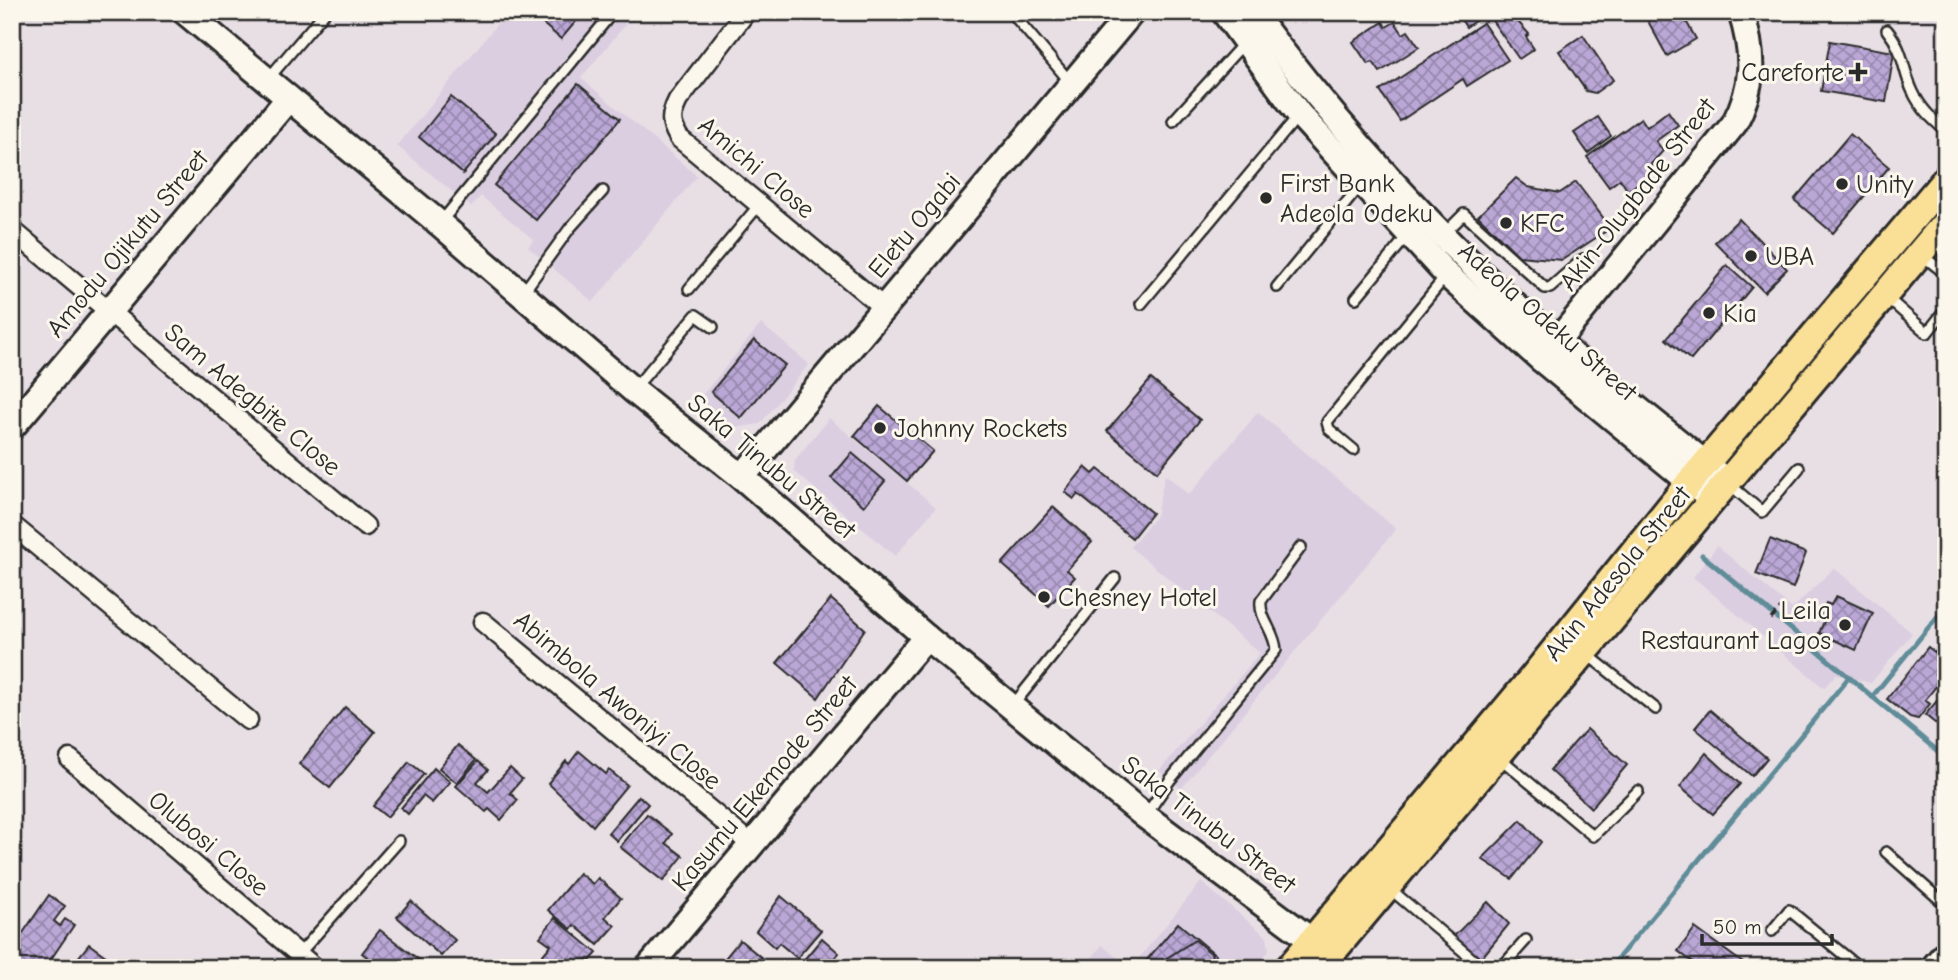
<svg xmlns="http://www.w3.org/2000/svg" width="1958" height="980" viewBox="0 0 1958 980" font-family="'Comic Neue',sans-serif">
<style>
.built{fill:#dacee0}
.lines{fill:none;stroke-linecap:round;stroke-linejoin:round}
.stream{stroke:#5f8c98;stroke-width:5}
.building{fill:url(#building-cross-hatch);stroke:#2b2b2b;stroke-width:2}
.lane-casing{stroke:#2b2b2b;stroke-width:14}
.street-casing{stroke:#2b2b2b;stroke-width:23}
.secondary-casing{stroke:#2b2b2b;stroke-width:30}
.primary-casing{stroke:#2b2b2b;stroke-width:32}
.path{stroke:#2b2b2b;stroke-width:3.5;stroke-dasharray:7 5;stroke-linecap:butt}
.lane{stroke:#fbf7ec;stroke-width:9}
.street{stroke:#fbf7ec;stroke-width:18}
.secondary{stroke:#fbf7ec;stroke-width:24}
.primary{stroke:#fadf96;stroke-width:26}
.poi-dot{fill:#2b2b2b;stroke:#fbf7ec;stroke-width:2.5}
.labels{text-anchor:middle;stroke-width:6;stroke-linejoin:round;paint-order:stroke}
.poi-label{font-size:26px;fill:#2b2b2b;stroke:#fbf7ec;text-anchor:start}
.street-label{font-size:26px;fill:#2b2b2b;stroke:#fbf7ec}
</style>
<defs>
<pattern id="building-cross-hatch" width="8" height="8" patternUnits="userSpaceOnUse" patternTransform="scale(1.75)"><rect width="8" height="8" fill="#baa7d6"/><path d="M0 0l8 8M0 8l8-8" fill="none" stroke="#9788ae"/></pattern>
</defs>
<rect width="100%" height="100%" fill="#e8dfe5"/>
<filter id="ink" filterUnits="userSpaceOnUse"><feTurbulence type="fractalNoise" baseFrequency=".0143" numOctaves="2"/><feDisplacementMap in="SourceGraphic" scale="14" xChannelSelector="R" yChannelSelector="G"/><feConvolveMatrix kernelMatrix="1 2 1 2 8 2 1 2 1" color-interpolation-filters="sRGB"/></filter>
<g filter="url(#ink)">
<g class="built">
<polygon points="507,12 636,12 581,78 697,176 593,302 528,247 534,240 481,196 471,207 397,146"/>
<polygon points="761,324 809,364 760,424 734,428 699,399"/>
<polygon points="1258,412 1396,529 1181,789 1159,771 1260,653 1130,547 1156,516 1165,474 1189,495"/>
<polygon points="829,418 936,507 895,556 794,471 795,460"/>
<polygon points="1717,546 1792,609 1834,568 1912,633 1871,683 1836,674 1824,688 1693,577"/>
<polygon points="1201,882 1267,937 1269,951 1255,968 1131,968"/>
<polygon points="1102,945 1129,968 1084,968"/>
</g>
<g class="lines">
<g class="stream">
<polyline points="1702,555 1946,758"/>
<polyline points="1872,697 1946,606"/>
<polyline points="1610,968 1849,677"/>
</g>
</g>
<g class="building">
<polygon points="529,12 584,12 561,39"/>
<polygon points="1456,12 1475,12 1479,18 1466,27"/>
<polygon points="1486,12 1513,12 1511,14 1529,34 1526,37 1534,49 1519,59"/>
<polygon points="1643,12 1681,12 1696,39 1667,56"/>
<polygon points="1383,22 1386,27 1395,22 1403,34 1408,31 1419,47 1380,72 1373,62 1368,64 1353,42"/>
<polygon points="1483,23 1508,60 1467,86 1463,79 1400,121 1380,91"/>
<polygon points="1583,35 1613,80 1595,93 1586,91 1559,51"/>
<polygon points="1830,41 1894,52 1886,102 1821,91"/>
<polygon points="578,84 620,119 536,220 494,185"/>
<polygon points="451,97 496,134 463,174 419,137"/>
<polygon points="1668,111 1678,125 1656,141 1663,151 1651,164 1656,170 1628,191 1620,179 1609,187 1587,157 1641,118 1647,127"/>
<polygon points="1598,117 1611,136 1588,153 1574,133"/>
<polygon points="1850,134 1889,167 1833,233 1794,200"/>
<polygon points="1516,178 1528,187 1560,193 1576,182 1611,228 1562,260 1519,256 1478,216"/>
<polygon points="1739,219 1787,269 1764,292 1715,242"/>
<polygon points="1727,265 1752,287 1691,360 1666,339"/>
<polygon points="754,340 785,365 741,418 711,392"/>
<polygon points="1151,379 1200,420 1157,472 1107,431"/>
<polygon points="879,406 933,451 907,481 854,436"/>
<polygon points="852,453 885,481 864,506 831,478"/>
<polygon points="1085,467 1093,474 1098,469 1152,513 1132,538 1078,494 1074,499 1065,492"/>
<polygon points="1053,507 1092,542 1067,570 1075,577 1049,606 1002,564"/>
<polygon points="1770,539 1806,553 1793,588 1756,574"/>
<polygon points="1836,596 1873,613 1856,650 1819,633 1826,617 1821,615 1826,603 1831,605"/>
<polygon points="831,599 865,629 818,698 777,663"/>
<polygon points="1928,647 1946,661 1946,674 1925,700 1930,704 1918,719 1910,717 1887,699"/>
<polygon points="1946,690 1946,732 1925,715"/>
<polygon points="345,707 375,732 330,788 299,764"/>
<polygon points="1710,710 1767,758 1752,776 1695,728"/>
<polygon points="1587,729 1627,765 1591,808 1550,770"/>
<polygon points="458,745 476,760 457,783 439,768"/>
<polygon points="579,751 606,774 609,770 627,785 593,826 548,783 566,761 569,764"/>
<polygon points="1706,753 1740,784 1713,814 1680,787"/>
<polygon points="478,761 488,770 477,782 488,792 510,768 522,779 510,793 518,800 501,820 489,809 486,812 456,786"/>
<polygon points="409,762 424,774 387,817 373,806"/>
<polygon points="434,768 450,782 432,803 423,796 408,814 401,808"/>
<polygon points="639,796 648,804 617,841 608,833"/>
<polygon points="647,814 672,834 666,843 683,856 663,881 620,847"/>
<polygon points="1521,820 1541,842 1512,879 1482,859"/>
<polygon points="579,873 593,884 598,878 621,898 605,917 615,926 598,945 574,925 571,929 548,910"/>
<polygon points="49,895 65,906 54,921 60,926 65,919 74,925 45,968 12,968 12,949"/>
<polygon points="781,896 821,930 797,958 779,943 775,948 756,931"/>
<polygon points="411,901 455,940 441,956 397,917"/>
<polygon points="1488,902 1509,924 1480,960 1450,940"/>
<polygon points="555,918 597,953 589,962 586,959 579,967 577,965 574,968 532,968 551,945 540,937"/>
<polygon points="1178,923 1216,955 1211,968 1140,968"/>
<polygon points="1695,928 1743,963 1740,968 1700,968 1678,951"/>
<polygon points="380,930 423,963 419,968 381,968 362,953"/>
<polygon points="822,938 839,953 826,968 797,968"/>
<polygon points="740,940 774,968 717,968"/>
<polygon points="1195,940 1212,954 1207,968 1151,968"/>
<polygon points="89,944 107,957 98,968 70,968"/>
<polygon points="1518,957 1528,968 1507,968"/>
<polygon points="1101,960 1110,968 1095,968"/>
</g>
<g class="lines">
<defs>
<g id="lane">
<polyline points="1011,12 1071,83"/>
<path d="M1887,30c18,22 15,39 26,62 8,17 19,27 33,39"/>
<polyline points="268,79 325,12"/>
<polyline points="1173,121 1244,43"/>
<polyline points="441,222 613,12"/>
<polyline points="1444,234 1464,214 1545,288 1550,288 1583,259"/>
<polyline points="1923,256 1946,274"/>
<polyline points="1277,287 1360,186"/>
<polyline points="689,289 759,205"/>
<polyline points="522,294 570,228 603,191"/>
<polyline points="1885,296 1927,333 1946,309"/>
<polyline points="1356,298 1408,235"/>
<polyline points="1141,304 1298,116"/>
<polyline points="634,389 696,315 713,327"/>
<polyline points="1354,450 1329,429 1327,422 1446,276"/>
<polyline points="1728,483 1762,512 1799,468"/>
<polyline points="1588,655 1656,709"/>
<polyline points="1014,704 1115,578"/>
<polyline points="1500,758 1593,836 1638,791"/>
<path d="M1146,815l24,-35 106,-130c-1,-19 -17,-31 -15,-49l40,-54"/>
<polyline points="1886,852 1946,905"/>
<polyline points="1389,888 1483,968"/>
<polyline points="1772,931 1789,910 1860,968"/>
<polyline points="299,954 399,841"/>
<polyline points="1501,968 1526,940"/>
</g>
<g id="street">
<path d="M746,12l-68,88c-8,16 -8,23 1,38l205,170"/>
<polyline points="12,230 365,526"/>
<polyline points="12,525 248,720"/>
<polyline points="483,622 752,845"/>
<polyline points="70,759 315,968"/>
</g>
<g id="secondary">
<polyline points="185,12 440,224 633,390 742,477 926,637 1145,816 1327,952"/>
<polyline points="1224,12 1299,114 1447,275 1542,360 1712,500"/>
<path d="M1252,12c73,98 151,187 239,271 74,71 158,133 236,199"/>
<path d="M1547,354l187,-230c21,-39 20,-70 7,-112"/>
<polyline points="12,427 288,99"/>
<polyline points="742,477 1132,12"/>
<polyline points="648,968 926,637"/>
<polyline points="1933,968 1946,953"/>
</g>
<g id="primary">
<polyline points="1289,968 1532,678 1690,482 1946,179"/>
<polyline points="1319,968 1946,222"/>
</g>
</defs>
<use href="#lane" class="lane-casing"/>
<use href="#street" class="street-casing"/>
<use href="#secondary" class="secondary-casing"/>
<use href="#primary" class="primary-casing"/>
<polyline class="path" points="1771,619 1781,608"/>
<use href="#lane" class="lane"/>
<use href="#street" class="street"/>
<use href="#secondary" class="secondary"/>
<use href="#primary" class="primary"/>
</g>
</g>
<g class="poi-dot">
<path d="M1854.5 61.5h7v7h7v7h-7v7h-7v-7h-7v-7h7z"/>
<circle cx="1842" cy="184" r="7"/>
<circle cx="1266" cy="198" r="7"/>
<circle cx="1506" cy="223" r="7"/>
<circle cx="1751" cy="256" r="7"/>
<circle cx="1709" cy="313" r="7"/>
<circle cx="880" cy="428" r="7"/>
<circle cx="1044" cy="597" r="7"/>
<circle cx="1845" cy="625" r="7"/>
</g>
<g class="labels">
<g class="poi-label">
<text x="1844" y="81" text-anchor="end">Careforte</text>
<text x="1280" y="192">First Bank<tspan x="1280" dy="30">Adeola Odeku</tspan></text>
<text x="1856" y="193">Unity</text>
<text x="1520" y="232">KFC</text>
<text x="1765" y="265">UBA</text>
<text x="1723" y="322">Kia</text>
<text x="894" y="437">Johnny Rockets</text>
<text x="1058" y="606">Chesney Hotel</text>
<text x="1831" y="619" text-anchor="end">Leila<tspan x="1831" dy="30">Restaurant Lagos</tspan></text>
</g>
<g class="street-label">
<text transform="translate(757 167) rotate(40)" y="9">Amichi Close</text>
<text transform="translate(1637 194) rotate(-52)" y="9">Akin-Olugbade Street</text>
<text transform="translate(914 225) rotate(-50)" y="9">Eletu Ogabi</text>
<text transform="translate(127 243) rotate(-50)" y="9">Amodu Ojikutu Street</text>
<text transform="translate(1548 321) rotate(41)" y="9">Adeola Odeku Street</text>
<text transform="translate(253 399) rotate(40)" y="9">Sam Adegbite Close</text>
<text transform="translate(772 466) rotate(40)" y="9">Saka Tinubu Street</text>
<text transform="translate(1617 573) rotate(-51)" y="9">Akin Adesola Street</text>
<text transform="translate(618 700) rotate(40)" y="9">Abimbola Awoniyi Close</text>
<text transform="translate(764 783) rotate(-50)" y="9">Kasumu Ekemode Street</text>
<text transform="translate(1209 824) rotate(37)" y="9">Saka Tinubu Street</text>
<text transform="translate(209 843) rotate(40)" y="9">Olubosi Close</text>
</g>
</g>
<rect width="1958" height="980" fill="none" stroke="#fbf7ec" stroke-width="42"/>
<rect x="21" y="21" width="1916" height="938" fill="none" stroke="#2b2b2b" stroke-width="2.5" filter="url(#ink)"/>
<path d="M1702 934v10h130v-10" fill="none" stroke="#2b2b2b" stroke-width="3.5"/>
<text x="1713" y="934" font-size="21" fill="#2b2b2b" stroke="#fbf7ec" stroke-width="5" paint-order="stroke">50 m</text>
</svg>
